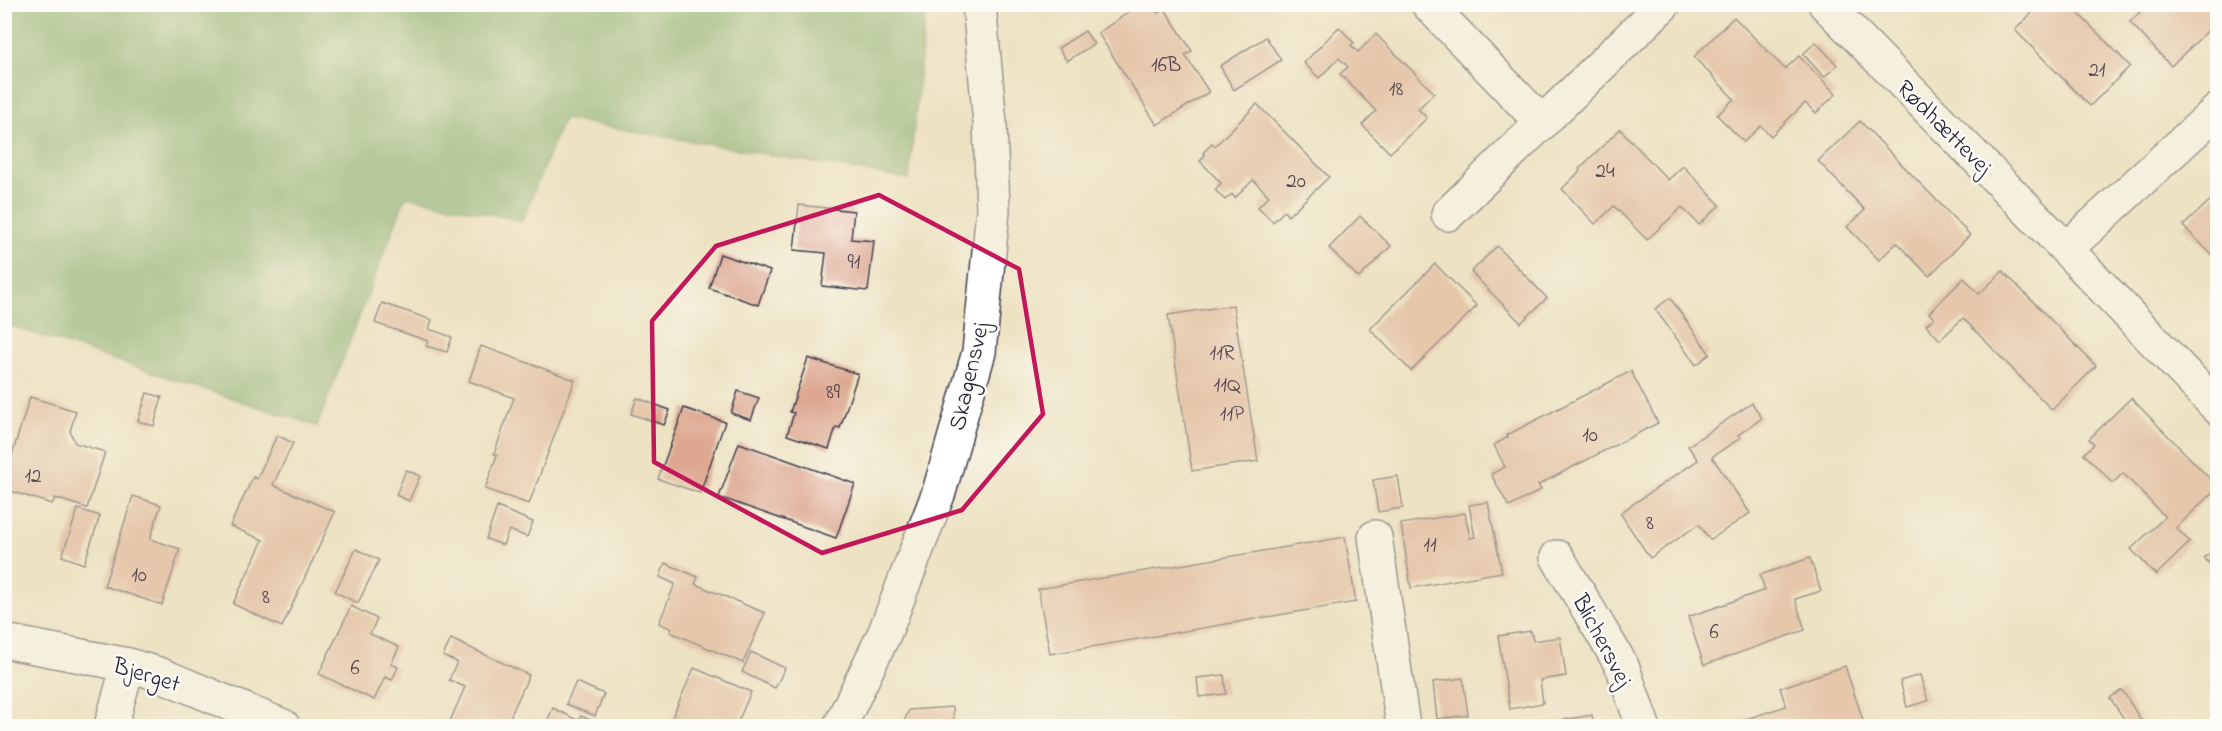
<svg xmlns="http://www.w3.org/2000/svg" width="2222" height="731" viewBox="0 0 2222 731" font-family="'Indie Flower',sans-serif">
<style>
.forest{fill:#75ab68;stroke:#4c6652;stroke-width:1.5}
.building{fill:#dda790}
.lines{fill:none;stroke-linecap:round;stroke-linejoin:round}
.minor-casing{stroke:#403f4f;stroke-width:36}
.tertiary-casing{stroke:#403f4f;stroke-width:36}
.minor{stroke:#fff;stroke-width:33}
.tertiary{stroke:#fff;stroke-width:33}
.marked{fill:none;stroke:#c2185b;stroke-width:4.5;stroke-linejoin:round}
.labels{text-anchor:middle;stroke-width:5;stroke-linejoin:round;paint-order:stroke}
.number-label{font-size:21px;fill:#514350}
.street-label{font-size:24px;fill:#22223b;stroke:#fdfcf7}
</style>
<rect width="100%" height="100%" fill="#fdfcf7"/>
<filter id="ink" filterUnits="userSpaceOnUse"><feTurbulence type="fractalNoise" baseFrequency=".0167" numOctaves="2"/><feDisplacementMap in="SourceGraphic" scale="12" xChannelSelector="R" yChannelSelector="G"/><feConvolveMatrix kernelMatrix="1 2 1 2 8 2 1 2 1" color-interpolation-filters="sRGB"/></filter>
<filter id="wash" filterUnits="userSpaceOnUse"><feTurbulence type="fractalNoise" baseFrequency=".008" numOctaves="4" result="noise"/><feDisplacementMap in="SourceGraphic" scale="24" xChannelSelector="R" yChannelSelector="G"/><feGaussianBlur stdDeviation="1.35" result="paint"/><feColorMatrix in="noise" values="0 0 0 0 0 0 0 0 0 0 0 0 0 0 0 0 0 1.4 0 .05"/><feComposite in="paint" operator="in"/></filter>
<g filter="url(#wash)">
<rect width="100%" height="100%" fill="#ede2c2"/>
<polygon class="forest" points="299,5 304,11 353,4 926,5 909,179 563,119 522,221 406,196 317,426 5,324 5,5"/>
<g id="blocks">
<g class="building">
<polygon points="1141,4 1152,4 1158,13 1165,9 1192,51 1185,55 1209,92 1157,125 1098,33"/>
<polygon points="2041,4 2081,4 2075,10 2130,66 2090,106 2015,30"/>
<polygon points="2148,4 2218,4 2218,21 2171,66 2130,22"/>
<polygon points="1734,17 1785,69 1799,56 1836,94 1816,113 1805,103 1771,136 1761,126 1744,142 1717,115 1734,99 1694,57"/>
<polygon points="1339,27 1354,43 1351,45 1358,52 1376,34 1434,93 1418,109 1427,118 1390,153 1362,125 1376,111 1340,74 1348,67 1339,58 1319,78 1304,63"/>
<polygon points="1085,31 1094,44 1067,61 1058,48"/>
<polygon points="1266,37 1281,60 1234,90 1220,66"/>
<polygon points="1816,42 1837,65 1824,77 1803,54"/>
<polygon points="1257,104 1329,177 1288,216 1284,211 1273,222 1258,207 1269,196 1253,180 1235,198 1232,194 1225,200 1215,190 1221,183 1200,161 1205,155 1203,153 1212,143 1215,146"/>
<polygon points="1860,121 1970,235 1929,276 1897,243 1879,260 1847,227 1865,210 1818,161"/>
<polygon points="1620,129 1668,180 1683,166 1720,205 1699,225 1682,207 1647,240 1614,206 1595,224 1562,189 1580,171 1579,169"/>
<polygon points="2218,193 2218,261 2183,226"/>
<polygon points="799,205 854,211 851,239 874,241 868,291 822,286 826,253 794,250"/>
<polygon points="1360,216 1391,246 1359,278 1329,248"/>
<polygon points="1497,246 1547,298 1521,323 1471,272"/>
<polygon points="720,254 770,271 758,305 709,288"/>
<polygon points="1435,264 1477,306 1411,371 1370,329"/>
<polygon points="2003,271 2096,366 2052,410 1963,318 1940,340 1926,325 1934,318 1929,313 1964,278 1979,294"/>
<polygon points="1670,298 1710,354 1696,365 1655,309"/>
<polygon points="382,303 432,320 429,329 452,337 447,352 426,346 428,341 375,323"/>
<polygon points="1233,305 1258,461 1192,471 1168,315"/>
<polygon points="481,346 575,380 529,504 485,489 497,455 494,454 514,398 469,381"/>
<polygon points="808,358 858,374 840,428 836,427 829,449 787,435 794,413 790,412"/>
<polygon points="1631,371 1658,423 1538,485 1541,490 1509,507 1491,474 1505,467 1494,445 1508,437 1507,435"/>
<polygon points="738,391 759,398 751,420 731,413"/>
<polygon points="147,393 162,397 154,426 138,421"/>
<polygon points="30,397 76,411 70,431 75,443 105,452 87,508 55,498 52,504 4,489 4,480"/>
<polygon points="637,398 670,410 664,425 631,414"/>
<polygon points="2131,398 2218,487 2176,528 2190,542 2156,575 2131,549 2165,517 2123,473 2113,483 2084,454 2094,444 2089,439"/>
<polygon points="1752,403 1762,418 1738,435 1740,438 1712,457 1750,513 1710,540 1699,524 1650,558 1620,513 1698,460 1688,446"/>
<polygon points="684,408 725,422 700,493 658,479"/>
<polygon points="277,435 293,443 273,485 335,512 282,627 233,604 263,540 230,526 253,477 257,479"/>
<polygon points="739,443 855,484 836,538 719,497"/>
<polygon points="406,470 420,476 409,501 396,495"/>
<polygon points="1398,476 1403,508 1378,512 1373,480"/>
<polygon points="133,496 161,505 150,539 180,549 162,605 104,586"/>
<polygon points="1488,502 1502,572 1411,588 1401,524 1465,513 1470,538 1475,537 1469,505"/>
<polygon points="497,507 533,522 527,537 509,530 503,545 486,539"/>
<polygon points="78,509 100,516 84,564 62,556"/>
<polygon points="1345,537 1356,602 1050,654 1038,589"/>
<polygon points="2218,546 2218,572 2204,558"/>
<polygon points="356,549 379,560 358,603 335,592"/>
<polygon points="1810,558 1821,591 1795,599 1805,630 1704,665 1688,617 1765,590 1760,575"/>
<polygon points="665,563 698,577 695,584 765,613 743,663 670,632 672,629 659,623 675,584 660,577"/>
<polygon points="351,606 377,619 370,634 399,647 391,664 398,667 392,680 385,677 374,700 319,674"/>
<polygon points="1531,631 1533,641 1560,637 1566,676 1540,680 1543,703 1510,709 1498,636"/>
<polygon points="451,639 529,675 506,726 463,726 450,721 465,687 449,680 457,662 443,656"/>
<polygon points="751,652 785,668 775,688 742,672"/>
<polygon points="1845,666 1865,726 1725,726 1786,706 1780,688"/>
<polygon points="694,668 751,692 736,726 685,726 671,720"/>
<polygon points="1224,675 1226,694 1199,697 1197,678"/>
<polygon points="1920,675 1928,701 1907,707 1900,681"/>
<polygon points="1463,678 1468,715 1437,719 1433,682"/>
<polygon points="576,682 604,694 595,716 566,704"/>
<polygon points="2122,690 2141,720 2131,726 2129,726 2110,698"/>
<polygon points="953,707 954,726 902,726 909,710"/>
<polygon points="553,708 577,720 574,726 545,726"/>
<polygon points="1592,715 1594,726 1534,726 1534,725"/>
<polygon points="581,716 603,726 576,726"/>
<polygon points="4,719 27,726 4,726"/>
</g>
</g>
</g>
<g filter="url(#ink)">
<use href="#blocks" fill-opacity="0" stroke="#403f4f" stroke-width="1.5"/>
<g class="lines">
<defs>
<g id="minor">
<polyline points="1428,4 1542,123"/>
<polyline points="1825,4 2066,249 2218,408"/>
<polyline points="1448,214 1664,4"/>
<polyline points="2066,249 2218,110"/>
<polyline points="1375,537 1403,726"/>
<polyline points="1557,557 1622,666 1643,726"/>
<polyline points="4,641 128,665 159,674 283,726"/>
<polyline points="111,726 128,665"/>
</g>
<polyline id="tertiary" points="840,726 885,632 939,492 979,352 993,211 990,123 979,4"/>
</defs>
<use href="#minor" class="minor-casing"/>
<use href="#tertiary" class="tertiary-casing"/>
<use href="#minor" class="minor"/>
<use href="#tertiary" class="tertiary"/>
</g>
</g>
<path d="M0 0H2222V731H0ZM879,195l140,74 24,145 -81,96 -140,43 -168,-91 -2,-141 64,-75z" fill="#ede2c2" fill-opacity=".55" fill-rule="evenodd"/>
<path class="marked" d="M879,195l140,74 24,145 -81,96 -140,43 -168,-91 -2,-141 64,-75z"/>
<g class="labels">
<g class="number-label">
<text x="1166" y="71">16B</text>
<text x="2097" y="76">21</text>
<text x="1396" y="95">18</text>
<text x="1605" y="177">24</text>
<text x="1296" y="187">20</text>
<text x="854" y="268">91</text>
<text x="1222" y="359">11R</text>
<text x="1227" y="391">11Q</text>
<text x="833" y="398">89</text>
<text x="1232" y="420">11P</text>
<text x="1590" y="441">10</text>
<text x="33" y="482">12</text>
<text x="1650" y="529">8</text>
<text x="1430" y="551">11</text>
<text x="139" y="581">10</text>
<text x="266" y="603">8</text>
<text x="1714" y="638">6</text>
<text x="355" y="674">6</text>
</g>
<g class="street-label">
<text transform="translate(1945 127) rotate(45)" y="8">Rødhættevej</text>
<text transform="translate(968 376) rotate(-77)" y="8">Skagensvej</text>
<text transform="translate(1603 640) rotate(62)" y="8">Blichersvej</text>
<text transform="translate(147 674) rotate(17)" y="8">Bjerget</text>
</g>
</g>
<rect width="2222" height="731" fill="none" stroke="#fdfcf7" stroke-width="24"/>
</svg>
